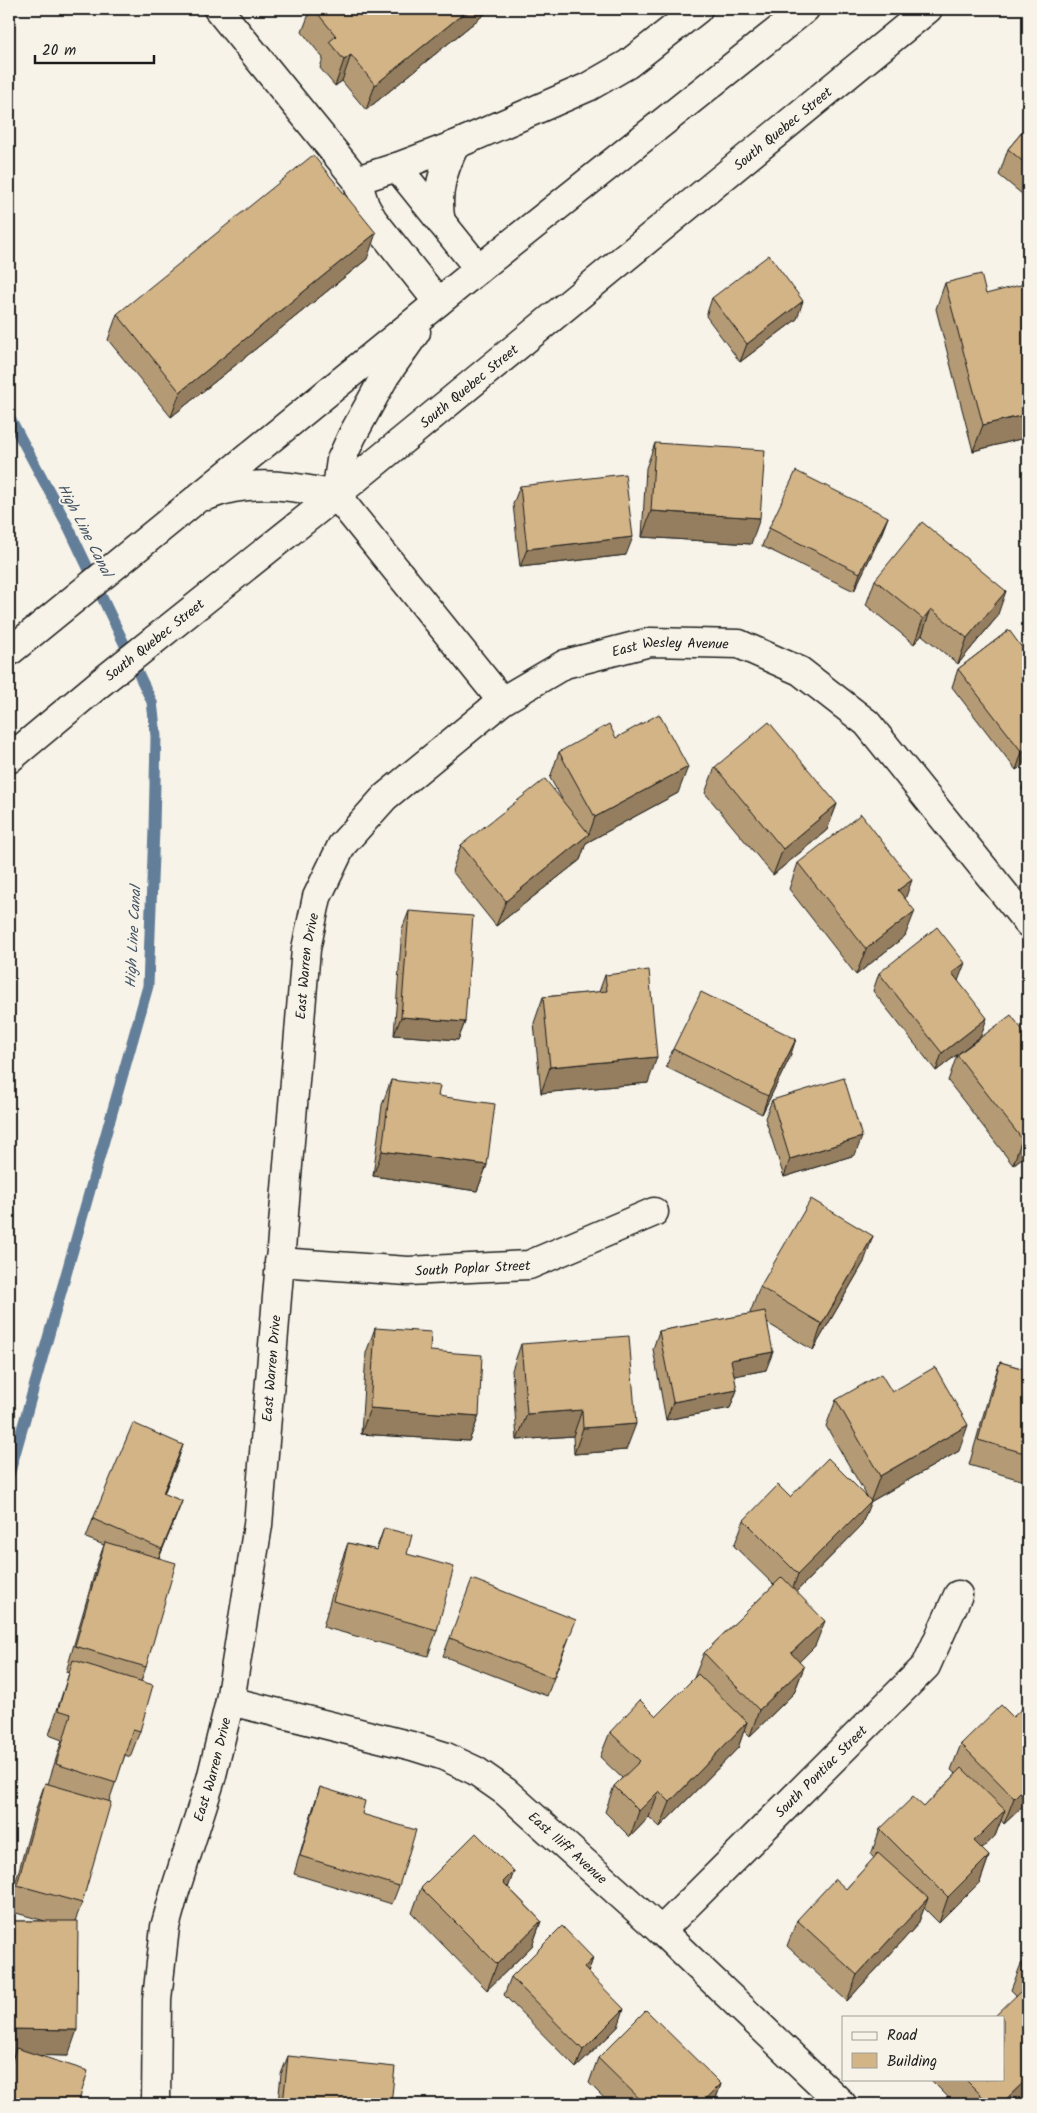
<svg xmlns="http://www.w3.org/2000/svg" width="1037" height="2113" viewBox="0 0 1037 2113" font-family="Kalam,sans-serif">
<style>
.lines{fill:none;stroke-linecap:round;stroke-linejoin:round}
.stream{stroke:#637e99;stroke-width:11}
.minor-casing{stroke:#1c1c1c;stroke-width:31}
.major-casing{stroke:#1c1c1c;stroke-width:31}
.minor{stroke:#f7f3e8;stroke-width:28}
.major{stroke:#f7f3e8;stroke-width:28}
.wall{fill:#b59b74;stroke:#1c1c1c}
.shaded-wall{fill:#947e5e;stroke:#1c1c1c}
.building{fill:#d3b487;stroke:#1c1c1c}
.labels{text-anchor:middle;stroke-width:4;stroke-linejoin:round;paint-order:stroke}
.street-label{font-size:14px;fill:#1c1c1c;stroke:#f7f3e8}
.water-label{font-size:15px;font-style:italic;fill:#465565;stroke:#f7f3e8}
</style>
<rect width="100%" height="100%" fill="#f7f3e8"/>
<filter id="ink" filterUnits="userSpaceOnUse"><feTurbulence type="fractalNoise" baseFrequency=".02" numOctaves="2"/><feDisplacementMap in="SourceGraphic" scale="10" xChannelSelector="R" yChannelSelector="G"/><feConvolveMatrix kernelMatrix="1 2 1 2 8 2 1 2 1" color-interpolation-filters="sRGB"/></filter>
<g filter="url(#ink)">
<g class="lines">
<polyline class="stream" points="9,416 69,528 152,702 156,736 154,829 148,986 9,1475"/>
<defs>
<g id="minor">
<polyline points="218,9 357,180 365,206 373,220 438,302"/>
<polyline points="397,167 479,269"/>
<polyline points="357,180 397,167 455,145 588,87 628,64 698,9"/>
<path d="M441,222c-6,-28 2,-52 14,-77"/>
<polyline points="336,495 502,701"/>
<path id="s1" d="M279,1262l129,9 121,-6 125,-53"/>
<path id="s2" d="M230,1701l182,45 32,10 32,15 30,21 155,139 181,173"/>
<path id="s3" d="M661,1931l265,-265 32,-71"/>
<path id="s4" d="M156,2104l1,-105 8,-72 10,-36 36,-112 19,-78 28,-176 48,-576 11,-52 25,-52 43,-48 117,-96 63,-37 85,-22 89,2 61,27 67,52 161,200"/>
</g>
<g id="major">
<path d="M207,496c42,-18 86,-10 129,-1l5,-35 11,-24 33,-60 31,-44"/>
<polyline points="9,652 479,269 805,9"/>
<path id="s5" d="M9,759l90,-75 237,-189 592,-486"/>
</g>
</defs>
<use href="#minor" class="minor-casing"/>
<use href="#major" class="major-casing"/>
<use href="#minor" class="minor"/>
<use href="#major" class="major"/>
</g>
<g class="wall">
<polygon points="311,9 491,9 366,110 342,81 335,86 320,68 323,58 302,32"/>
<polygon points="1028,125 1028,199 999,175 1008,149"/>
<polygon points="367,259 171,417 108,340 117,314"/>
<polygon points="945,283 986,294 1028,437 973,451 936,309"/>
<polygon points="712,298 797,319 740,362 706,316"/>
<polygon points="655,443 751,544 642,537 646,468"/>
<polygon points="520,486 626,555 520,567 513,504"/>
<polygon points="888,517 881,535 854,591 762,546 769,528"/>
<polygon points="875,580 997,617 958,664 922,635 914,644 866,605"/>
<polygon points="1009,630 1028,761 1016,770 952,687 958,669"/>
<polygon points="616,738 678,793 586,843 580,860 496,926 452,871 461,845 562,799 550,778 559,752"/>
<polygon points="715,767 837,804 827,830 773,875 705,793"/>
<polygon points="1028,773 1028,797 1022,789"/>
<polygon points="798,863 905,899 905,936 856,975 789,889"/>
<polygon points="409,911 465,1022 458,1040 394,1035 402,929"/>
<polygon points="879,973 958,981 981,1036 936,1071 873,991"/>
<polygon points="605,975 648,1083 541,1093 534,1023 543,997 599,992"/>
<polygon points="1028,1037 1028,1153 1013,1165 948,1081 957,1055"/>
<polygon points="673,1049 790,1057 762,1114 666,1067"/>
<polygon points="391,1080 438,1096 487,1165 477,1191 373,1176 382,1105"/>
<polygon points="772,1100 855,1155 784,1177 765,1118"/>
<polygon points="864,1262 813,1350 767,1323 766,1370 734,1376 737,1390 730,1408 666,1420 653,1349 659,1331 751,1314 750,1313 760,1287"/>
<polygon points="375,1328 479,1416 469,1441 361,1434 366,1353"/>
<polygon points="521,1344 626,1450 574,1454 573,1436 517,1440 512,1370"/>
<polygon points="1000,1362 1028,1370 1028,1482 969,1465 991,1388"/>
<polygon points="892,1392 959,1451 870,1502 861,1526 796,1592 815,1646 799,1662 804,1667 794,1693 750,1736 744,1730 738,1748 660,1827 649,1817 630,1837 605,1812 614,1786 622,1778 600,1757 610,1732 656,1716 694,1678 704,1653 774,1585 734,1546 744,1520 790,1497 868,1498 826,1426 836,1400"/>
<polygon points="183,1445 164,1494 182,1501 175,1519 159,1558 146,1667 141,1681 140,1731 130,1757 125,1755 109,1801 82,1903 75,1921 68,2056 38,2055 9,2104 9,2067 13,2055 9,2055 9,1921 45,1921 9,1911 9,1906 36,1809 45,1783 48,1784 62,1740 49,1735 69,1673 66,1672 96,1568 104,1545 86,1538 93,1519"/>
<polygon points="384,1528 407,1554 437,1630 428,1656 323,1627 339,1568 348,1543 376,1550"/>
<polygon points="450,1638 569,1638 547,1696 443,1656"/>
<polygon points="961,1744 1028,1801 1004,1824 1001,1820 995,1836 982,1849 989,1856 980,1882 939,1923 924,1908 918,1924 847,2001 787,1946 797,1920 846,1889 874,1858 871,1855 880,1829 924,1807 956,1774 951,1770"/>
<polygon points="320,1787 362,1814 399,1886 392,1904 294,1874 314,1805"/>
<polygon points="514,1871 508,1887 541,1921 532,1946 487,1990 412,1913 421,1888"/>
<polygon points="1028,1957 1028,2095 1018,2104 955,2104 930,2079 1003,2079 1016,1995 1011,1990 1021,1964"/>
<polygon points="593,1958 588,1973 618,2027 576,2068 504,1995 511,1977"/>
<polygon points="288,2056 391,2104 278,2104 281,2074"/>
<polygon points="598,2058 721,2084 714,2104 610,2104 589,2083"/>
</g>
<g class="shaded-wall">
<polygon points="469,9 491,9 366,110 375,85"/>
<polygon points="351,55 342,81 335,86 344,60"/>
<polygon points="376,233 367,259 171,417 180,392"/>
<polygon points="803,301 797,319 740,362 747,344"/>
<polygon points="1028,414 1028,437 973,451 983,425"/>
<polygon points="651,511 760,518 751,544 642,537"/>
<polygon points="888,517 881,535 854,591 860,573"/>
<polygon points="633,537 626,555 520,567 527,549"/>
<polygon points="1006,591 997,617 958,664 967,638"/>
<polygon points="931,609 922,635 914,644 923,619"/>
<polygon points="1028,748 1028,761 1016,770 1022,752"/>
<polygon points="688,767 678,793 586,843 580,860 496,926 506,901 589,834 595,817"/>
<polygon points="837,804 827,830 773,875 783,849"/>
<polygon points="912,880 903,905 898,890"/>
<polygon points="915,911 905,936 856,975 866,949"/>
<polygon points="965,963 958,981 952,973"/>
<polygon points="401,1017 465,1022 458,1040 394,1035"/>
<polygon points="987,1018 981,1036 936,1071 942,1053"/>
<polygon points="796,1039 790,1057 762,1114 768,1096"/>
<polygon points="657,1057 648,1083 541,1093 550,1067"/>
<polygon points="1028,1134 1028,1153 1013,1165 1022,1139"/>
<polygon points="862,1137 855,1155 784,1177 790,1159"/>
<polygon points="382,1151 487,1165 477,1191 373,1176"/>
<polygon points="873,1236 864,1262 813,1350 822,1324"/>
<polygon points="773,1352 766,1370 724,1378 731,1360"/>
<polygon points="737,1390 730,1408 666,1420 673,1402"/>
<polygon points="370,1408 479,1416 469,1441 361,1434"/>
<polygon points="582,1410 573,1436 517,1440 527,1414"/>
<polygon points="636,1424 626,1450 574,1454 583,1428"/>
<polygon points="968,1425 959,1451 870,1502 880,1476"/>
<polygon points="183,1445 177,1463 156,1511 163,1493"/>
<polygon points="182,1501 175,1519 155,1567 162,1549"/>
<polygon points="871,1501 861,1526 789,1599 798,1574"/>
<polygon points="825,1621 815,1646 782,1679 791,1653"/>
<polygon points="804,1667 794,1693 750,1736 759,1710"/>
<polygon points="747,1722 738,1748 660,1827 670,1802"/>
<polygon points="1028,1784 1028,1801 1004,1824 1014,1798"/>
<polygon points="659,1791 649,1817 630,1837 639,1811"/>
<polygon points="1005,1810 995,1836 965,1867 974,1841"/>
<polygon points="989,1856 980,1882 939,1923 948,1897"/>
<polygon points="514,1871 505,1897 503,1882"/>
<polygon points="928,1898 918,1924 847,2001 857,1975"/>
<polygon points="541,1921 532,1946 487,1990 497,1964"/>
<polygon points="593,1958 587,1976 584,1968"/>
<polygon points="624,2009 618,2027 576,2068 583,2050"/>
<polygon points="9,2029 77,2030 68,2056 9,2055"/>
<polygon points="1028,2078 1028,2095 1018,2104 1001,2104"/>
<polygon points="721,2084 714,2104 701,2104"/>
</g>
<g class="building">
<polygon points="314,9 469,9 375,85 351,55 344,60 329,42 336,36"/>
<polygon points="1028,125 1028,166 1008,149"/>
<polygon points="313,155 376,233 180,392 117,314"/>
<polygon points="769,255 803,301 747,344 712,298"/>
<polygon points="981,274 986,294 1028,283 1028,414 983,425 945,283"/>
<polygon points="655,443 765,450 760,518 651,511"/>
<polygon points="796,471 888,517 860,573 769,528"/>
<polygon points="625,474 633,537 527,549 520,486"/>
<polygon points="922,522 1006,591 967,638 931,609 923,619 875,580"/>
<polygon points="1009,630 1028,656 1028,748 1022,752 958,669"/>
<polygon points="659,714 688,767 595,817 559,752 609,724 616,738"/>
<polygon points="769,722 837,804 783,849 715,767"/>
<polygon points="545,779 589,834 506,901 461,845"/>
<polygon points="861,814 912,880 898,890 915,911 866,949 798,863"/>
<polygon points="409,911 473,916 465,1022 401,1017"/>
<polygon points="937,927 965,963 952,973 987,1018 942,1053 879,973"/>
<polygon points="649,970 657,1057 550,1067 543,997 607,991 605,975"/>
<polygon points="701,992 796,1039 768,1096 673,1049"/>
<polygon points="1011,1015 1028,1037 1028,1134 1022,1139 957,1055"/>
<polygon points="844,1078 862,1137 790,1159 772,1100"/>
<polygon points="391,1080 440,1086 438,1096 495,1104 487,1165 382,1151"/>
<polygon points="811,1199 873,1236 822,1324 760,1287"/>
<polygon points="765,1311 773,1352 731,1360 737,1390 673,1402 659,1331"/>
<polygon points="375,1328 431,1332 430,1351 482,1355 479,1416 370,1408"/>
<polygon points="629,1336 636,1424 583,1428 582,1410 527,1414 521,1344"/>
<polygon points="1000,1362 1028,1370 1028,1454 978,1440"/>
<polygon points="935,1367 968,1425 880,1476 836,1400 881,1374 892,1392"/>
<polygon points="133,1423 183,1445 163,1493 182,1501 162,1549 93,1519"/>
<polygon points="828,1458 871,1501 798,1574 744,1520 778,1485 790,1497"/>
<polygon points="384,1528 412,1535 407,1554 454,1567 437,1630 333,1601 348,1543 377,1550"/>
<polygon points="105,1542 176,1563 146,1667 75,1646"/>
<polygon points="782,1577 825,1621 791,1653 804,1667 759,1710 704,1653"/>
<polygon points="472,1579 576,1620 553,1678 450,1638"/>
<polygon points="73,1660 153,1685 140,1731 133,1729 116,1783 56,1764 71,1714 58,1710"/>
<polygon points="698,1674 747,1722 670,1802 659,1791 639,1811 614,1786 640,1761 610,1732 640,1700 656,1716"/>
<polygon points="1028,1703 1028,1784 1014,1798 961,1744 1001,1705 1013,1717"/>
<polygon points="962,1768 1005,1810 974,1841 989,1856 948,1897 880,1829 913,1797 924,1807"/>
<polygon points="45,1783 111,1802 82,1903 17,1885"/>
<polygon points="320,1787 365,1801 362,1814 416,1830 399,1886 300,1856"/>
<polygon points="476,1833 514,1871 503,1882 541,1921 497,1964 421,1888"/>
<polygon points="878,1853 928,1898 857,1975 797,1920 835,1879 846,1889"/>
<polygon points="9,1921 78,1921 77,2030 9,2029"/>
<polygon points="562,1926 593,1958 584,1968 624,2009 583,2050 511,1977"/>
<polygon points="1028,1957 1028,1972 1021,1964"/>
<polygon points="1022,1990 1028,1997 1028,2078 1001,2104 990,2104 965,2079 1003,2079 1003,2017 994,2017"/>
<polygon points="646,2010 721,2084 701,2104 645,2104 598,2058"/>
<polygon points="16,2048 88,2071 78,2104 9,2104 9,2071"/>
<polygon points="288,2056 395,2067 391,2104 283,2104"/>
<polygon points="739,2099 745,2104 733,2104"/>
</g>
</g>
<g class="labels">
<g class="street-label">
<text dy="5" stroke="none"><textPath href="#s5" startOffset="998">South Quebec Street</textPath></text>
<text dy="5" stroke="none"><textPath href="#s5" startOffset="592">South Quebec Street</textPath></text>
<text dy="5" stroke="none"><textPath href="#s5" startOffset="188">South Quebec Street</textPath></text>
<text dy="5" stroke="none"><textPath href="#s4" startOffset="1676">East Wesley Avenue</textPath></text>
<text dy="5" stroke="none"><textPath href="#s4" startOffset="1152">East Warren Drive</textPath></text>
<text dy="5" stroke="none"><textPath href="#s1" startOffset="194">South Poplar Street</textPath></text>
<text dy="5" stroke="none"><textPath href="#s4" startOffset="748">East Warren Drive</textPath></text>
<text dy="5" stroke="none"><textPath href="#s4" startOffset="342">East Warren Drive</textPath></text>
<text dy="5" stroke="none"><textPath href="#s3" startOffset="226">South Pontiac Street</textPath></text>
<text dy="5" stroke="none"><textPath href="#s2" startOffset="376">East Iliff Avenue</textPath></text>
</g>
<g class="water-label">
<text transform="translate(85 530) rotate(63)" y="5">High Line Canal</text>
<text transform="translate(133 937) rotate(-87)" y="5">High Line Canal</text>
</g>
</g>
<rect width="1037" height="2113" fill="none" stroke="#f7f3e8" stroke-width="30"/>
<rect x="15" y="15" width="1007" height="2083" fill="none" stroke="#1c1c1c" stroke-width="2" filter="url(#ink)"/>
<rect x="842" y="2016" width="162" height="65" fill="#f7f3e8" stroke="#9f9d96"/>
<rect x="852" y="2032" width="25" height="8" fill="#f7f3e8" stroke="#9f9d96"/>
<text x="887" y="2040" font-size="15" fill="#1c1c1c">Road</text>
<rect x="852" y="2053" width="25" height="15" fill="#d3b487" stroke="#9f9d96"/>
<text x="887" y="2066" font-size="15" fill="#1c1c1c">Building</text>
<path d="M35 55v8h119v-8" fill="none" stroke="#1c1c1c" stroke-width="2.5"/>
<text x="42" y="55" font-size="15" fill="#1c1c1c" stroke="#f7f3e8" stroke-width="4" paint-order="stroke">20 m</text>
</svg>
